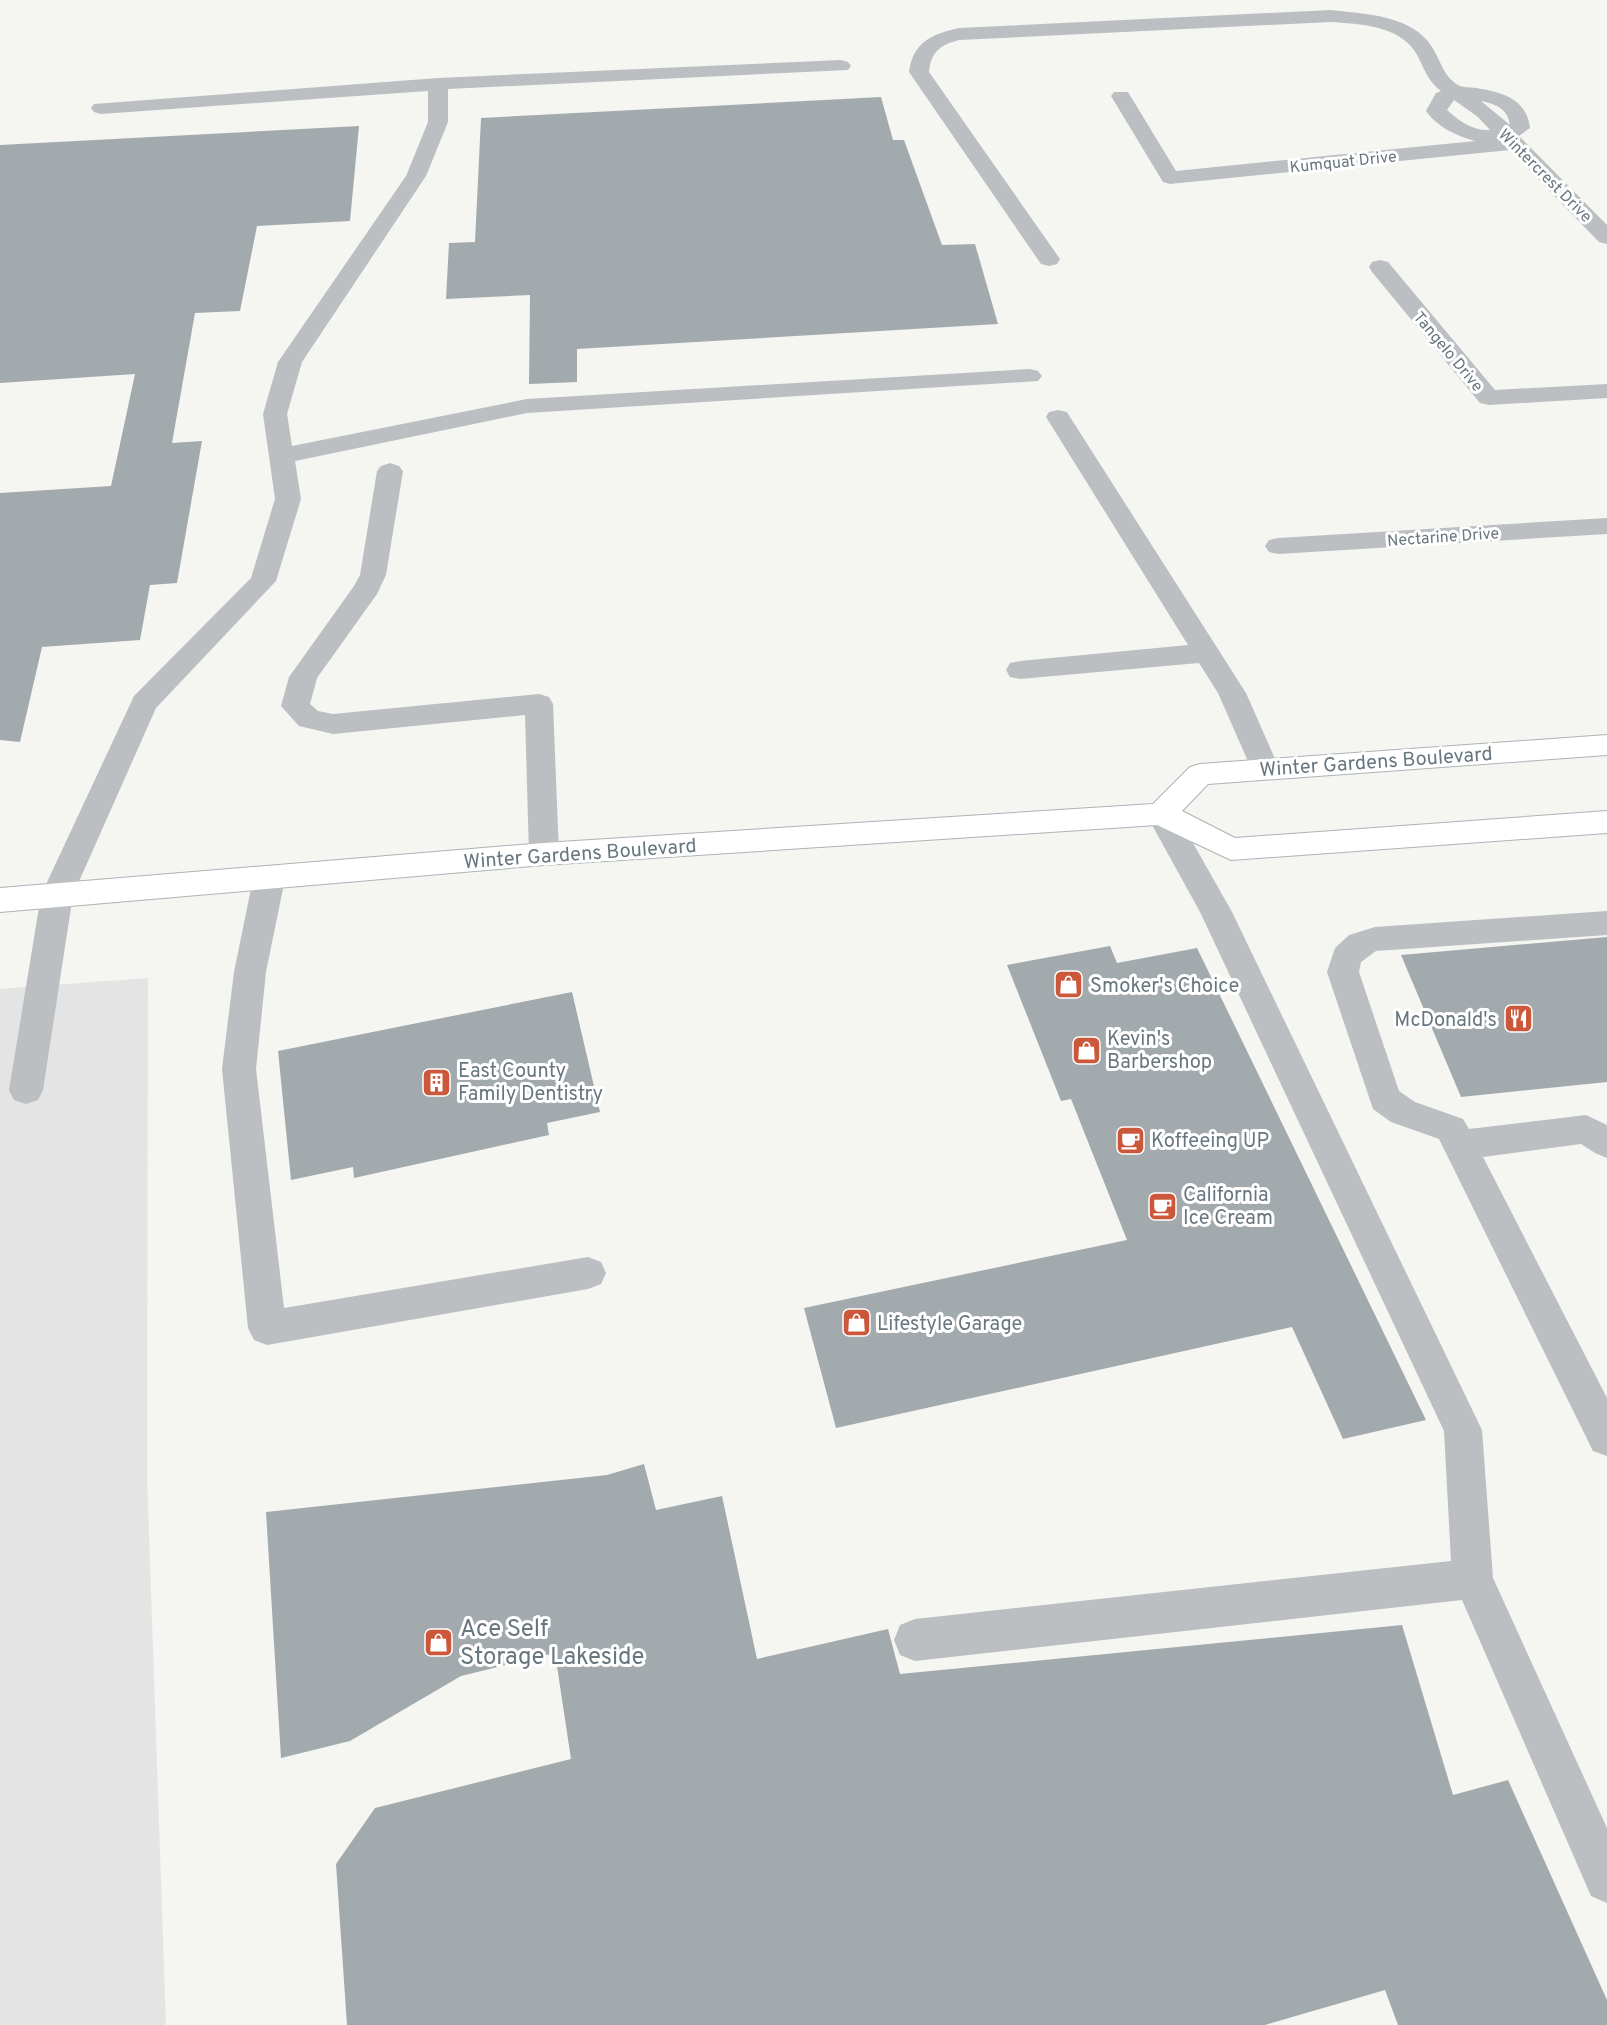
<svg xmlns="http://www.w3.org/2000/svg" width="1607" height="2025" viewBox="0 0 1607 2025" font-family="Overpass,sans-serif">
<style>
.built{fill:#e3e4e3}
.building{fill:#a3aaae}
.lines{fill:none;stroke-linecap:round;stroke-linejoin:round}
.secondary-casing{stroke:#adb3b6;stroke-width:2}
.service{fill:#bbbfc2;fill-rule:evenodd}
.minor{fill:#bbbfc2;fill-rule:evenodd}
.secondary{fill:#fff;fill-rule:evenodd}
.labels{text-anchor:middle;stroke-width:6;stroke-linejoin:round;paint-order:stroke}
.far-street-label{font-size:16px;fill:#68767f;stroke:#fff}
.street-label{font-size:20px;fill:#68767f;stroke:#fff}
.poi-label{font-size:20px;fill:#68767f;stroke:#fff;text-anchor:start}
.near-poi-label{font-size:24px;fill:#68767f;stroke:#fff;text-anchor:start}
</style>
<rect width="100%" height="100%" fill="#f5f5f2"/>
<polygon class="built" points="148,978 147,1476 166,2025 0,2025 0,989"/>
<g class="building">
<polygon points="881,97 893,140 904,140 942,245 975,244 998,324 577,349 577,382 529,384 530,295 446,299 449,243 475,242 481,118"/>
<polygon points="359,126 350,221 257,226 240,311 195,313 172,443 202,441 177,583 150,585 140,640 42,647 20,742 0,740 0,493 111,486 135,374 0,383 0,145"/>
<polygon points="1607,937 1607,1082 1461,1097 1401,955"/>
<polygon points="1110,946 1117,963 1197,948 1426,1420 1343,1439 1292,1327 836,1428 804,1308 1127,1240 1071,1099 1061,1101 1007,965"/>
<polygon points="572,992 600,1112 547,1123 549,1135 354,1178 353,1167 291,1180 278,1051"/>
<polygon points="644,1464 656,1510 722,1496 757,1659 888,1629 900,1674 1402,1625 1453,1795 1508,1780 1607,2000 1607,2025 1398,2025 1385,1990 1265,2025 347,2025 336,1864 375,1808 571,1759 555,1653 461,1676 350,1741 281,1758 266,1512 607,1475"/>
</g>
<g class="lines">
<defs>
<polygon id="secondary" points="1607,735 1607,755 1208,784 1182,811 1235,838 1607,811 1607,833 1231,860 1157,825 544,865 0,912 0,888 544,843 1153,804 1190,767 1200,764"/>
</defs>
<use href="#secondary" class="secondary-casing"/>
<g class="service">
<polygon points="841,60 848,62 851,66 848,70 448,89 448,122 426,176 302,362 287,414 292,446 527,399 1030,369 1038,371 1042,376 1038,381 527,413 295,461 301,499 276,581 156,708 73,895 43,1090 38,1100 26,1104 14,1100 9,1090 41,895 134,696 251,578 275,499 263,414 278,362 406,176 428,122 428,91 101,114 94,112 91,108 94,104 438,78"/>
<polygon points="1058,410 1067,412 1070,417 1246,693 1279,768 1274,775 1264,778 1254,775 1218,693 1199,663 1020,679 1010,677 1006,670 1010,663 1020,661 1188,645 1046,417 1049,412"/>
<polygon points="390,463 399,466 403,471 386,575 377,594 317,678 310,704 318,711 333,714 539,694 549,697 553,704 559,854 555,862 544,865 533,862 529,854 525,715 333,734 299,726 281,706 289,677 354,586 360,575 377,471 381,466"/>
<polygon points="1161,803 1172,806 1232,912 1482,1430 1493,1578 1607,1828 1607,1903 1591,1896 1462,1600 915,1661 900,1655 894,1640 900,1625 915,1619 1451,1561 1444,1431 1200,912 1146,814 1150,806"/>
<polygon points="269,867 280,871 285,879 266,972 256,1069 284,1308 588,1257 601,1262 606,1273 601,1284 588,1289 267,1345 254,1340 248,1328 222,1069 234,972 253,879 258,871"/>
<polygon points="1607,911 1607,935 1376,951 1361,962 1359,972 1399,1091 1415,1102 1463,1119 1469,1129 1586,1115 1607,1125 1607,1158 1595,1153 1581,1144 1483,1157 1607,1398 1607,1456 1593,1451 1439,1139 1391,1122 1373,1109 1327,972 1335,948 1349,935 1375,927"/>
</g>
<g class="minor">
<path d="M1331,10c34,4 81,5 101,37 9,14 11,29 26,38 5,3 12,2 18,3 26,4 51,11 54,40l-11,8 88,89v19l-8,-2 -89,-92 -340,34 -7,-2 -52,-86 3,-4h14l48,79 299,-30c-18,-5 -38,-14 -49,-30l10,-18 5,-2c-14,-10 -17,-24 -25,-38 -17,-28 -57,-29 -85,-31l-372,18c-19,5 -28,12 -30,32l131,187 -3,5 -8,2 -8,-2 -132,-192c4,-30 23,-38 50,-44zM1454,100l24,17 12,13c-17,1 -31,-9 -43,-20zM1481,101c15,3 27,8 29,24z"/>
<polygon points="1380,260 1388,262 1495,390 1607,384 1607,398 1489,405 1480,403 1372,272 1369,267 1372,262"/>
<polygon points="1607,518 1607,534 1278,554 1269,552 1265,546 1269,540 1278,538"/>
</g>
<use href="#secondary" class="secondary"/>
</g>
<defs>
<symbol id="shop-square" viewBox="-11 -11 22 22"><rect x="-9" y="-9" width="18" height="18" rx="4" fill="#cc583b" stroke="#fff"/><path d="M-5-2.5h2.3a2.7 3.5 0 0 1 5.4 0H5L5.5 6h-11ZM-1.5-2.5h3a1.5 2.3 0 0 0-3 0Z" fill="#fff"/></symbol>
<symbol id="restaurant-square" viewBox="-11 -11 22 22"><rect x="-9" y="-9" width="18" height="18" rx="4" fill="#cc583b" stroke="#fff"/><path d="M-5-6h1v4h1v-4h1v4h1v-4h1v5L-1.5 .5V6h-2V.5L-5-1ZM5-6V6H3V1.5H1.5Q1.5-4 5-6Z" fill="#fff"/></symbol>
<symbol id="building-square" viewBox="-11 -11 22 22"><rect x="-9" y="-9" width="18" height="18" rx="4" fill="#cc583b" stroke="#fff"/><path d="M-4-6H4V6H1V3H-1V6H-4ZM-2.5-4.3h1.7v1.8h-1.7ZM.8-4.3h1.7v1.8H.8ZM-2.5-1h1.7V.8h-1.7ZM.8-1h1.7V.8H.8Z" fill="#fff"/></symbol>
<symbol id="cafe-square" viewBox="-11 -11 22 22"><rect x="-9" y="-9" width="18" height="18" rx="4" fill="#cc583b" stroke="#fff"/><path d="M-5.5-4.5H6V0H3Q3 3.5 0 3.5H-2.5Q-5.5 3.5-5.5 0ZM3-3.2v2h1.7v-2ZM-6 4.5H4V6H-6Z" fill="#fff"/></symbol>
</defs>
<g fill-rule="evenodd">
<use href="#shop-square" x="1052" y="968" width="33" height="33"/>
<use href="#restaurant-square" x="1502" y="1002" width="33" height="33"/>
<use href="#shop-square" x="1070" y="1034" width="33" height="33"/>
<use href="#building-square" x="420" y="1066" width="33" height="33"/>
<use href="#cafe-square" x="1114" y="1124" width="33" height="33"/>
<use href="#cafe-square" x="1146" y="1190" width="33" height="33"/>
<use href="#shop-square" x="840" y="1306" width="33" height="33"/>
<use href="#shop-square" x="422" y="1626" width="33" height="33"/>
</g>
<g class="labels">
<g class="far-street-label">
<text transform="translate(1343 161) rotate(-6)" y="6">Kumquat Drive</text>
<text transform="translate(1546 175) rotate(45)" y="6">Wintercrest Drive</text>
<text transform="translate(1449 351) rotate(50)" y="6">Tangelo Drive</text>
<text transform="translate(1443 536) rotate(-4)" y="6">Nectarine Drive</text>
</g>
<g class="street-label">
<text transform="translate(1376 761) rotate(-4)" y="7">Winter Gardens Boulevard</text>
<text transform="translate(580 853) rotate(-4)" y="7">Winter Gardens Boulevard</text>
</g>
<g class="poi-label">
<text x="1090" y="992">Smoker's Choice</text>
<text x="1497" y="1026" text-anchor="end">McDonald's</text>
<text x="1107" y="1045">Kevin's<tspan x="1107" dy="23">Barbershop</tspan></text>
<text x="458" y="1077">East County<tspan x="458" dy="23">Family Dentistry</tspan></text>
<text x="1151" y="1147">Koffeeing UP</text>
<text x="1183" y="1201">California<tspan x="1183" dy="23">Ice Cream</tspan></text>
<text x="877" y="1330">Lifestyle Garage</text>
</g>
<g class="near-poi-label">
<text x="460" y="1636">Ace Self<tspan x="460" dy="28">Storage Lakeside</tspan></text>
</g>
</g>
</svg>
